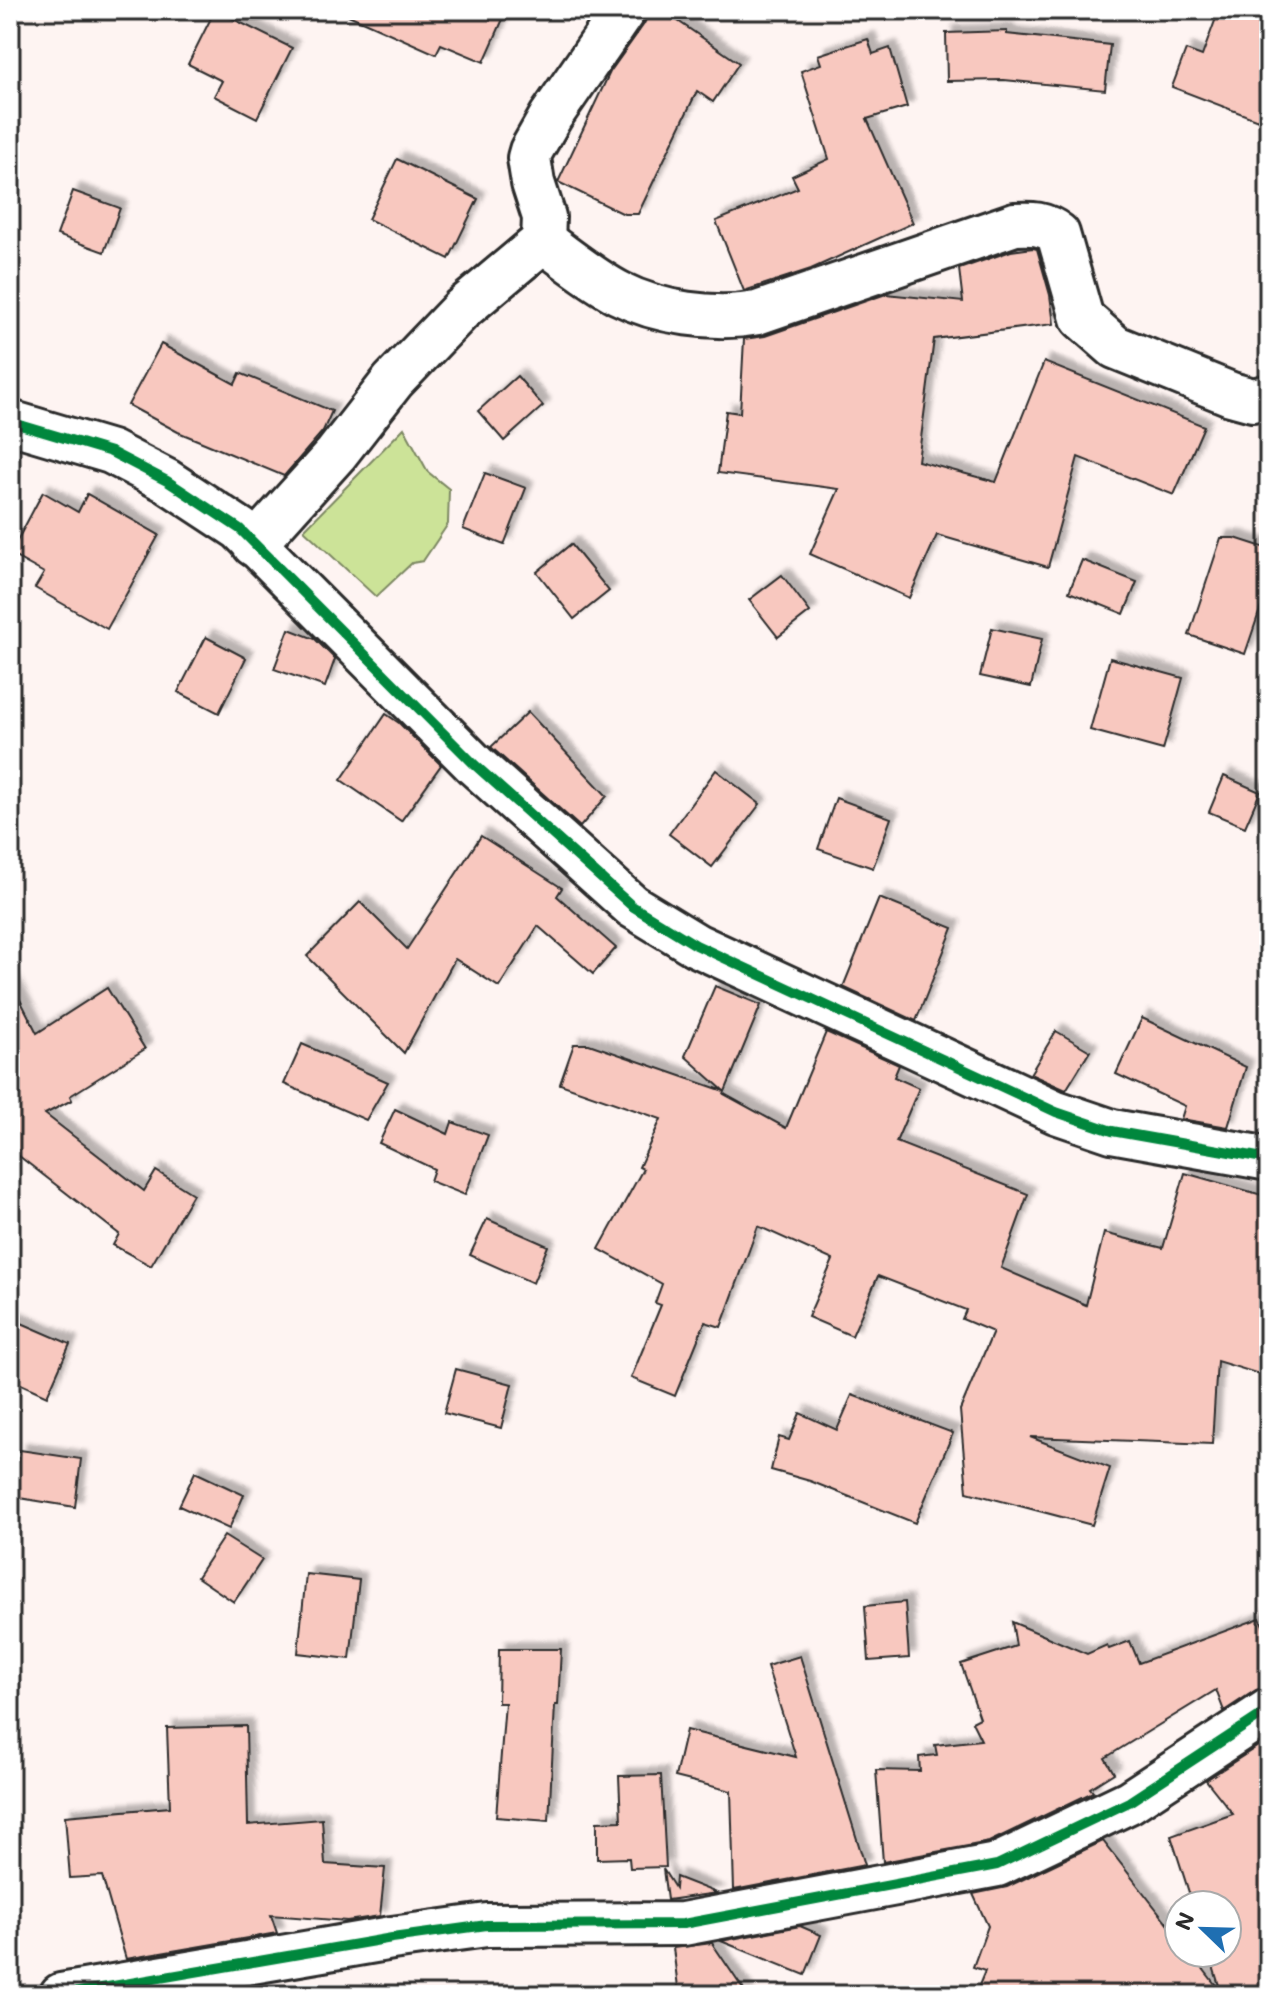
<svg xmlns="http://www.w3.org/2000/svg" width="1279" height="2005" viewBox="0 0 1279 2005" font-family="Mali,sans-serif">
<style>
.green{fill:#cce398;stroke:#7c8762;stroke-width:2}
.building{fill:#f8c8bf;stroke:#2b2b2b;stroke-width:2;filter:url(#shadow)}
.lines{fill:none;stroke-linecap:round;stroke-linejoin:round}
.minor-casing{stroke:#2b2b2b;stroke-width:48}
.minor{stroke:#fff;stroke-width:42}
.cycleway-casing{stroke:#fff;stroke-width:15}
.cycleway{stroke:#00873e;stroke-width:10}
</style>
<defs>
<filter id="shadow"><feDropShadow dx="7" dy="-7" stdDeviation="2" flood-color="#0004"/></filter>
</defs>
<rect width="100%" height="100%" fill="#fef4f2"/>
<filter id="ink" filterUnits="userSpaceOnUse"><feTurbulence type="fractalNoise" baseFrequency=".0125" numOctaves="2"/><feDisplacementMap in="SourceGraphic" scale="16" xChannelSelector="R" yChannelSelector="G"/><feConvolveMatrix kernelMatrix="1 2 1 2 8 2 1 2 1" color-interpolation-filters="sRGB"/></filter>
<g filter="url(#ink)">
<polygon class="green" points="404,428 428,472 449,489 448,524 423,561 412,563 376,597 304,530"/>
<g class="building">
<polygon points="215,10 292,48 257,118 214,96 222,81 188,64"/>
<polygon points="337,10 507,10 484,62 441,44 436,54"/>
<polygon points="650,10 662,10 739,63 713,102 697,91 638,214 624,214 558,182 610,72 644,24"/>
<polygon points="1219,10 1269,10 1269,91 1258,120 1172,87 1186,50 1202,56"/>
<polygon points="1007,31 1007,34 1110,45 1105,90 1004,80 947,81 946,33"/>
<polygon points="868,39 873,54 890,48 907,107 867,119 913,223 811,269 744,291 716,221 798,188 792,176 829,159 801,71 821,64 818,55"/>
<polygon points="397,159 478,199 449,259 368,219"/>
<polygon points="73,191 120,208 104,252 57,235"/>
<polygon points="1033,248 1037,249 1050,295 1054,324 934,339 918,461 996,482 1044,362 1204,426 1174,495 1078,457 1048,567 937,535 909,598 810,554 839,489 718,473 726,411 740,413 744,339 765,336 886,294 963,302 959,269 1011,251"/>
<polygon points="161,344 235,384 240,373 332,411 323,431 284,476 178,432 128,405"/>
<polygon points="517,376 543,406 504,441 478,411"/>
<polygon points="485,473 526,488 504,545 463,529"/>
<polygon points="43,492 78,512 87,494 159,535 107,629 35,588 44,573 10,554"/>
<polygon points="1221,538 1235,538 1269,549 1269,583 1245,654 1189,635"/>
<polygon points="571,544 609,591 574,619 537,572"/>
<polygon points="1082,560 1137,582 1124,614 1069,592"/>
<polygon points="782,575 810,612 778,637 749,600"/>
<polygon points="992,628 1042,639 1031,687 980,676"/>
<polygon points="289,629 315,639 335,659 325,687 274,669"/>
<polygon points="206,637 246,658 219,713 178,692"/>
<polygon points="1110,658 1183,678 1163,750 1090,730"/>
<polygon points="528,712 607,796 580,827 491,747"/>
<polygon points="386,714 399,723 441,765 401,821 341,780"/>
<polygon points="716,770 760,804 712,867 669,834"/>
<polygon points="1224,776 1260,792 1245,827 1209,812"/>
<polygon points="836,798 891,818 873,868 818,849"/>
<polygon points="481,836 562,888 557,896 616,948 593,974 538,926 499,987 455,959 404,1053 307,956 360,902 407,949"/>
<polygon points="879,898 953,928 916,1021 843,987"/>
<polygon points="10,980 37,1033 107,988 145,1049 70,1096 72,1100 45,1114 144,1191 156,1171 193,1194 151,1266 113,1245 119,1234 10,1149"/>
<polygon points="715,986 761,1005 724,1094 786,1128 826,1032 899,1065 894,1077 919,1088 896,1142 1028,1194 1001,1268 1086,1305 1104,1233 1163,1248 1185,1173 1269,1197 1269,1377 1217,1361 1212,1444 1030,1437 1110,1468 1092,1525 967,1492 960,1410 993,1332 962,1319 966,1310 878,1276 852,1336 808,1317 833,1260 758,1226 721,1327 705,1322 675,1396 631,1378 661,1305 655,1303 662,1284 599,1249 643,1169 639,1167 661,1119 560,1084 574,1044 589,1044 724,1091 685,1056"/>
<polygon points="1142,1018 1246,1067 1228,1127 1181,1119 1185,1106 1116,1074"/>
<polygon points="1056,1031 1090,1051 1066,1090 1030,1074"/>
<polygon points="302,1044 388,1082 366,1120 284,1084"/>
<polygon points="395,1109 448,1134 452,1122 488,1135 465,1195 430,1181 434,1169 379,1143"/>
<polygon points="487,1219 548,1246 533,1283 470,1255"/>
<polygon points="10,1318 70,1344 47,1396 10,1379"/>
<polygon points="456,1369 512,1384 501,1428 444,1413"/>
<polygon points="852,1395 953,1433 915,1523 810,1481 771,1470 779,1437 789,1440 800,1413 837,1430"/>
<polygon points="20,1450 81,1459 75,1507 13,1497"/>
<polygon points="195,1472 244,1495 229,1529 179,1506"/>
<polygon points="224,1536 262,1560 234,1602 197,1577"/>
<polygon points="306,1574 359,1580 350,1659 298,1653"/>
<polygon points="905,1602 909,1658 869,1661 865,1606"/>
<polygon points="1260,1618 1269,1641 1269,1686 1256,1690 1224,1711 1216,1690 1105,1758 1114,1773 1090,1788 1093,1792 989,1842 883,1862 876,1770 920,1771 919,1757 937,1755 935,1745 981,1740 972,1722 980,1718 961,1664 1016,1646 1012,1622 1087,1654 1107,1645 1109,1649 1130,1641 1139,1663"/>
<polygon points="499,1649 561,1649 558,1705 555,1705 549,1821 496,1817 505,1703 498,1703"/>
<polygon points="800,1656 865,1865 734,1890 731,1791 675,1777 686,1730 796,1757 767,1666"/>
<polygon points="246,1726 248,1825 322,1819 325,1864 385,1868 380,1916 347,1921 271,1915 277,1933 126,1959 102,1876 70,1878 65,1816 170,1807 167,1728"/>
<polygon points="1269,1739 1269,1995 975,1995 985,1971 973,1967 988,1926 973,1894 1007,1887 1103,1841 1179,1938 1179,1953 1191,1953 1221,1992 1209,1953 1227,1953 1227,1905 1193,1905 1171,1836 1233,1814 1206,1780"/>
<polygon points="661,1775 666,1867 630,1868 629,1858 597,1859 597,1822 621,1821 619,1776"/>
<polygon points="663,1869 675,1888 676,1877 717,1893 667,1900"/>
<polygon points="800,1926 821,1935 805,1975 721,1941"/>
<polygon points="712,1943 747,1995 679,1995 673,1948"/>
</g>
<g class="lines">
<defs>
<g id="minor">
<path d="M543,241c24,17 49,38 76,52 39,20 96,28 138,20l258,-89c17,-1 29,-1 43,10l24,84 33,29 116,47 22,6 16,-4"/>
<polyline points="10,422 111,452 167,481 240,529 475,765 632,906 696,945 1056,1112 1112,1131 1269,1159"/>
<polyline points="254,545 336,454 393,381 462,309 543,241 544,217 533,183 529,158 531,151 551,116 624,10"/>
<polyline points="61,1995 392,1938 487,1925 683,1924 997,1865 1129,1802 1269,1710"/>
</g>
</defs>
<use href="#minor" class="minor-casing"/>
<use href="#minor" class="minor"/>
<defs>
<g id="cycleway">
<polyline points="10,422 111,452 167,481 240,529 475,765 632,906 696,945 1056,1112 1112,1131 1269,1159"/>
<polyline points="61,1995 392,1938 487,1925 683,1924 997,1865 1129,1802 1269,1710"/>
</g>
</defs>
<use href="#cycleway" class="cycleway-casing"/>
<use href="#cycleway" class="cycleway"/>
</g>
</g>
<rect width="1279" height="2005" fill="none" stroke="#fff" stroke-width="40"/>
<rect x="20" y="20" width="1239" height="1965" fill="none" stroke="#2b2b2b" stroke-width="3" filter="url(#ink)"/>
<g transform="translate(1203 1929) rotate(293)"><circle r="38" fill="#ffffff" stroke="#aaaaaa" stroke-width="2"/>
<path d="M0-6L14 30L0 20L-14 30Z" fill="#1f6fb2"/>
<text y="-12" font-size="22" font-weight="bold" text-anchor="middle" fill="#2b2b2b">N</text>
</g>
</svg>
